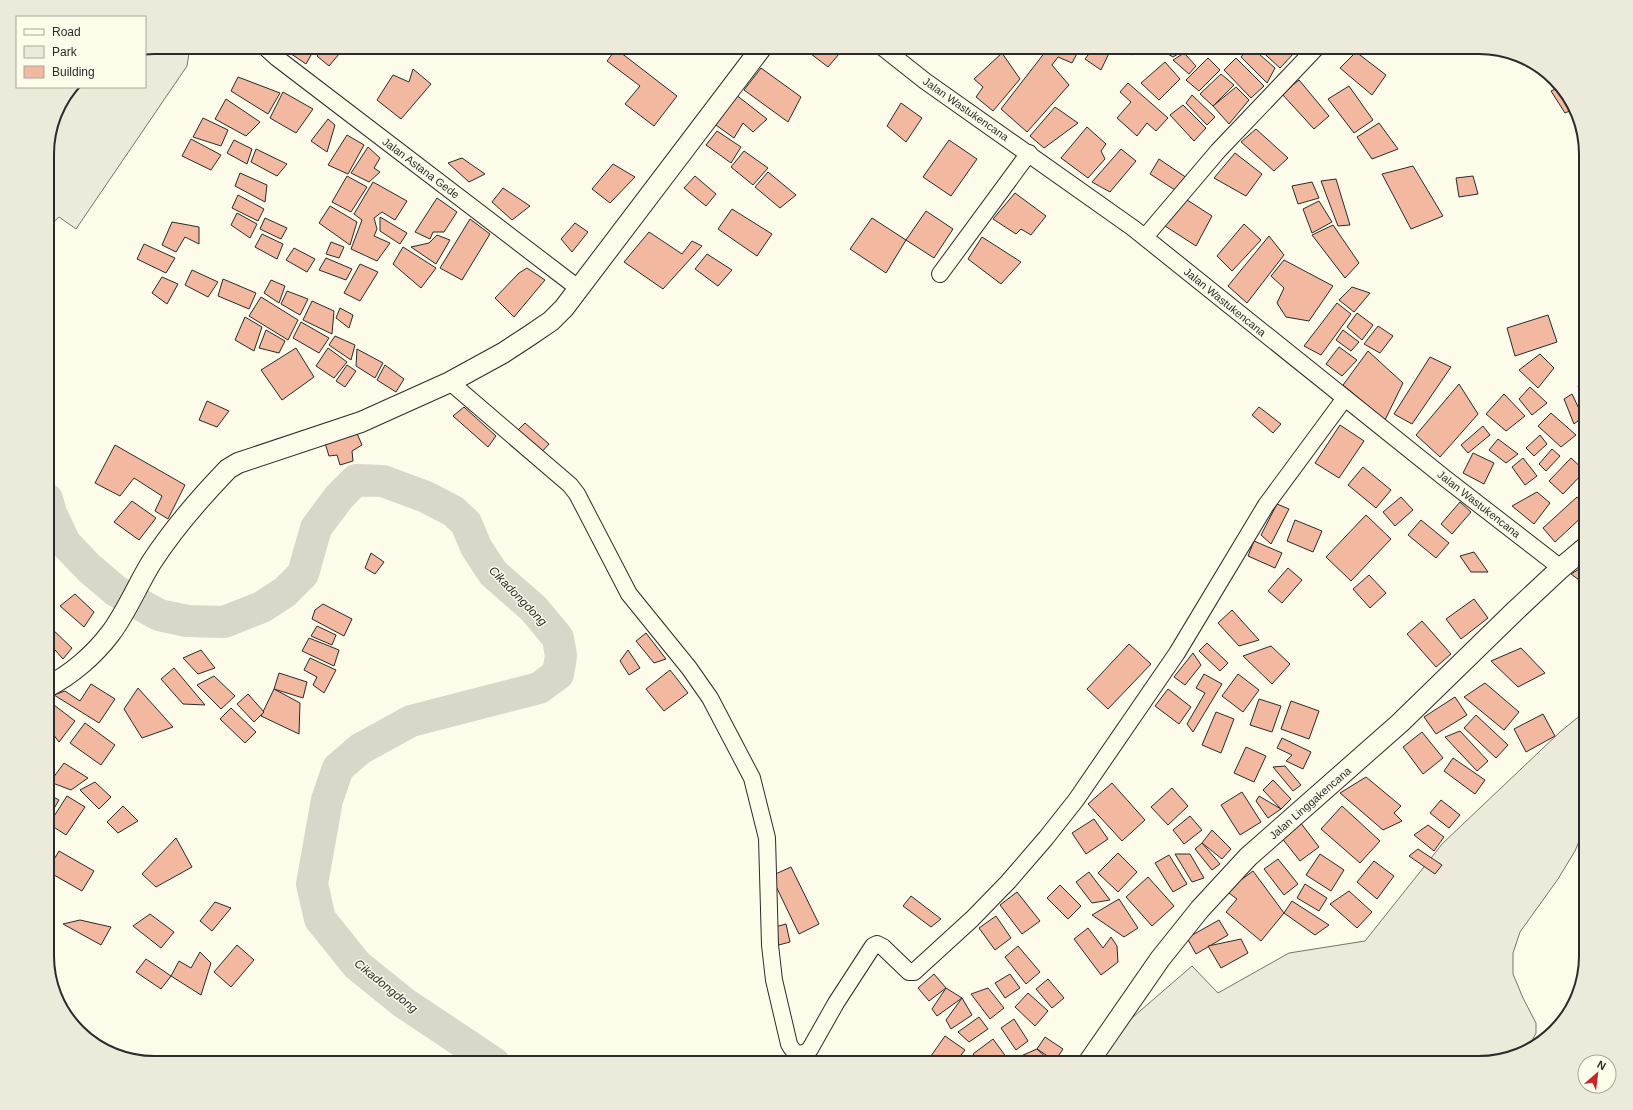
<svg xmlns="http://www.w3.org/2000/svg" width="1633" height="1110" viewBox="0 0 1633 1110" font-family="Helvetica,sans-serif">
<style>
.green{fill:#ecebdb;stroke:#74746e}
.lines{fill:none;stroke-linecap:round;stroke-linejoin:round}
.river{stroke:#d8d7c9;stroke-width:32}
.building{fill:#f2b8a0;stroke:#2b2b2b}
.minor-casing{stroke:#2b2b2b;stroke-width:18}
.tertiary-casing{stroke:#2b2b2b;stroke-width:22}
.minor{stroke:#fdfbea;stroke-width:16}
.tertiary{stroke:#fdfbea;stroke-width:20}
.labels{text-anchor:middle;stroke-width:3;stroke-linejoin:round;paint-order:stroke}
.street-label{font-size:11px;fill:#2b2b2b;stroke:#fdfbea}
.water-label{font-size:12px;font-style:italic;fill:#2b2b2b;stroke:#fdfbea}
.rim{fill:none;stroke:#2b2b2b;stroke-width:2}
</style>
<rect width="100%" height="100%" fill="#fdfbea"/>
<g class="green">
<polygon points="154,47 190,47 187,66 76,229 59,217 47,228 47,147 55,113 73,87 145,87 145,49"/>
<polygon points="1586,715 1586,825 1575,851 1558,879 1520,932 1513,953 1513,974 1523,998 1536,1023 1536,1033 1527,1050 1479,1063 1092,1063 1103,1043 1192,966 1218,993 1289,953 1365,941 1443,843 1560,732 1577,718"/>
</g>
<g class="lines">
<polyline class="river" points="47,499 51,513 65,543 89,568 116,591 159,615 187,621 224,622 262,607 285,592 303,574 316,528 339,497 356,480 383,481 426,497 453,511 466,523 476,547 493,573 534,609 558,638 561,656 558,674 539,688 411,721 360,749 338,768 327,800 312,884 320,919 357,965 404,1003 494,1063"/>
</g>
<g class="building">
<polygon points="281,47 314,47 315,48 306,64"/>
<polygon points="323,47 345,47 329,66 317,56"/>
<polygon points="418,47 432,47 427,53"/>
<polygon points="802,47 823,48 845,47 828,67"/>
<polygon points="972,47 986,47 980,53"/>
<polygon points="1049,47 1078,47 1080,48 1072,63 1058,57 1052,65 1069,85 1027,132 1001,109"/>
<polygon points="1094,47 1112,47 1101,70 1085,59"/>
<polygon points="1122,47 1141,47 1133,55"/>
<polygon points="1156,47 1183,47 1185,50 1173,57"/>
<polygon points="1249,47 1251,47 1275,68 1267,83 1241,57"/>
<polygon points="1257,47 1289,47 1295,52 1280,68"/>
<polygon points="1294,47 1313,47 1303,57"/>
<polygon points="1472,47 1479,47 1483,48 1480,52"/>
<polygon points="616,49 677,96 654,126 625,104 640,86 607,61"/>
<polygon points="1356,52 1386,75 1372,95 1340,68"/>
<polygon points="1002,53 1020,79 993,111 976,97 983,87 974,79"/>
<polygon points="1184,53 1196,66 1189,74 1173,60"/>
<polygon points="1208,58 1220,70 1199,91 1186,80"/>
<polygon points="1236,58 1264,86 1251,98 1224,70"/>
<polygon points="1165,62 1180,79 1159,100 1141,83"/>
<polygon points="761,68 801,97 788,122 744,90"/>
<polygon points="413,69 431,84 401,119 377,100 393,75 409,82"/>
<polygon points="1221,74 1234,85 1213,106 1200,94"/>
<polygon points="238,77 280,93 268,114 231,91"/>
<polygon points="1299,80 1329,116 1314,129 1282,94"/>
<polygon points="1128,83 1168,118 1156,131 1147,123 1137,136 1117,118 1131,102 1120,92"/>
<polygon points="1349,86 1373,120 1354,133 1328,99"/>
<polygon points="1236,87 1249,100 1229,124 1213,106"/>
<polygon points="1559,87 1572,101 1574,109 1565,113 1551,91"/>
<polygon points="283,92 313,109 296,133 270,118"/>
<polygon points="735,94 767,119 753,132 743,123 734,138 713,123"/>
<polygon points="1192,95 1215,117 1207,125 1186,103"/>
<polygon points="226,99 260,122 246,136 215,119"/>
<polygon points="901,103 922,118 906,142 887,126"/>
<polygon points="1183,105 1206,128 1194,141 1170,115"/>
<polygon points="1055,107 1078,123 1044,148 1030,136"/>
<polygon points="203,118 228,130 221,146 193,137"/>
<polygon points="328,119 335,125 327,152 311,141"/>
<polygon points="1379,123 1398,149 1372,159 1357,137"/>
<polygon points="1087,127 1106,144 1101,151 1105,159 1088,178 1061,158"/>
<polygon points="1256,129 1288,158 1274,171 1241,142"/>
<polygon points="717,131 741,147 731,163 706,145"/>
<polygon points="347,135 364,145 348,174 328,165"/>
<polygon points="191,139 221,155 211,170 182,156"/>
<polygon points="234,140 252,149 247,164 227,153"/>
<polygon points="949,140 977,159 951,196 923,177"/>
<polygon points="368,147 380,158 374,168 380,172 369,182 351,173"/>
<polygon points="256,149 287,164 277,176 251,162"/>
<polygon points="1121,149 1136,161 1110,192 1092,182"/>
<polygon points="744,151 768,168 753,185 731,167"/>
<polygon points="1235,153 1262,174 1246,196 1214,178"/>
<polygon points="462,158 485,174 469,182 448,163"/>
<polygon points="1159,159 1187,178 1175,190 1150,174"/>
<polygon points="613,164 635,177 610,203 592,189"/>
<polygon points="1413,166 1443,216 1411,229 1382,174"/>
<polygon points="768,172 796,195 780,208 755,187"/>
<polygon points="240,173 267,185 265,202 235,186"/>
<polygon points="347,176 367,187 351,212 332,202"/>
<polygon points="695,176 716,194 706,206 684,188"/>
<polygon points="1473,176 1478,194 1459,197 1456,178"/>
<polygon points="1336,179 1350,225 1338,226 1321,181"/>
<polygon points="373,182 407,201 395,220 382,212 374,218 377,229 374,236 390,243 377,261 351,249 362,220 354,214"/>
<polygon points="1312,182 1319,198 1298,204 1292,186"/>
<polygon points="503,188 530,206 512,220 492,202"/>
<polygon points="1015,193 1046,216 1031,235 1021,229 1016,234 993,219"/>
<polygon points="238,195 264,209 258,221 232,208"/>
<polygon points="437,198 457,212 444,232 433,232 430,239 415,232"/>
<polygon points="1184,198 1212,216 1196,246 1165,226"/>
<polygon points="1319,201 1332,222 1312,233 1303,209"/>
<polygon points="330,206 357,222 350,245 319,223"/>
<polygon points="732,209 772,234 757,256 718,229"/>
<polygon points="926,211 953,229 934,258 906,240"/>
<polygon points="237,213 257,224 250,238 231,225"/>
<polygon points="380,217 407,233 400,244 380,231"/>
<polygon points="265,218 287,228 281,239 260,229"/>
<polygon points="872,218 906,240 886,273 850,249"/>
<polygon points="470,219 490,234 462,280 440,268"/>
<polygon points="172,222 199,227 199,244 185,237 176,252 162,245"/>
<polygon points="575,223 588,232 572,252 561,239"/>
<polygon points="1244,224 1261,240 1232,271 1217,256"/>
<polygon points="1333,225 1359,263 1345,278 1312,235"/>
<polygon points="649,232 682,254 692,241 702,246 663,289 624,262"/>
<polygon points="262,234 283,244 277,259 255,247"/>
<polygon points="437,235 450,240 436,264 411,247 429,243"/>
<polygon points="1269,236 1284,255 1247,303 1228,286"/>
<polygon points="982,237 1021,262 1001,284 968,259"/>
<polygon points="331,242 344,247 339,258 326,254"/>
<polygon points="144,244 175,258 166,273 137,259"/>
<polygon points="403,247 436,268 421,288 393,264"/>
<polygon points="294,248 315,259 307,272 286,260"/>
<polygon points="707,254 732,270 718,286 695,269"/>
<polygon points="326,258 352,269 346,280 319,270"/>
<polygon points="1284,260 1333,286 1309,321 1286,317 1277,303 1284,288 1271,276"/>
<polygon points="360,264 378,272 360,301 344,293"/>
<polygon points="527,268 545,280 514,317 495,298 519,273"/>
<polygon points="192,270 218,282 208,297 185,285"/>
<polygon points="162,277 178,284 167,304 152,293"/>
<polygon points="223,279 256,293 249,309 218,296"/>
<polygon points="271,280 285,286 279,303 264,293"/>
<polygon points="1352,287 1370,293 1354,312 1339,300"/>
<polygon points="287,291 308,299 300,315 281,304"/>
<polygon points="261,297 298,320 288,340 249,316"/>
<polygon points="312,301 334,311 332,334 303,320"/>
<polygon points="1337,303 1351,314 1321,355 1304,346"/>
<polygon points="340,308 353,315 349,328 336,318"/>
<polygon points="1357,313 1373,325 1362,340 1347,327"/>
<polygon points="1548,315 1557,342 1515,356 1507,328"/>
<polygon points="245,317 262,327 254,351 235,340"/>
<polygon points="301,322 329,338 319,353 293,338"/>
<polygon points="1378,326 1393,336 1380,353 1364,344"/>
<polygon points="266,330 285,341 279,353 259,348"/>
<polygon points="1343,330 1359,342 1351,351 1336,340"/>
<polygon points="335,336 355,345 351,360 329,345"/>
<polygon points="1339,347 1357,360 1342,376 1326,364"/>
<polygon points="296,348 314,377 282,400 261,370"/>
<polygon points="328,348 347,362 334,378 316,366"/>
<polygon points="357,349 383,363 375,378 356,366"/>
<polygon points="1368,351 1403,383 1385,420 1343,385"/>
<polygon points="1540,354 1554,368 1538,388 1519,370"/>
<polygon points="1430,357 1451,367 1412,424 1394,414"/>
<polygon points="347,365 356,371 345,387 336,381"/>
<polygon points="385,365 404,379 396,392 377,380"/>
<polygon points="1584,371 1586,372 1586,392 1578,387"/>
<polygon points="1459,384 1478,414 1440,457 1416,435"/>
<polygon points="1530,387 1547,403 1532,415 1519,399"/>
<polygon points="1504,394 1525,416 1506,431 1486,414"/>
<polygon points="1572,394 1583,417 1574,424 1564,399"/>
<polygon points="207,401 229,411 217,427 199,420"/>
<polygon points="464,407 496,436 488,447 453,416"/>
<polygon points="1259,407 1281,424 1273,433 1252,415"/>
<polygon points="1551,413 1576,435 1561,447 1538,426"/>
<polygon points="525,423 549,444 539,455 515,433"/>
<polygon points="1340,425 1364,441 1339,478 1315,463"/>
<polygon points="1483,426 1490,435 1468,453 1461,445"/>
<polygon points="356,431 362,445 352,451 353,461 340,465 337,455 329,456 324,440"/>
<polygon points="1540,435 1547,444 1534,456 1526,448"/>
<polygon points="1498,439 1518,454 1506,463 1489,450"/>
<polygon points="115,445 185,485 168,519 155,511 162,496 134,478 120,496 95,483"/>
<polygon points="1552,449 1560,456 1546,471 1539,464"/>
<polygon points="1473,453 1494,463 1484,484 1463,473"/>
<polygon points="1523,458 1537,476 1525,485 1512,467"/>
<polygon points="1571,458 1585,471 1563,494 1549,481"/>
<polygon points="1363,467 1391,490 1376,508 1348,485"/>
<polygon points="1537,492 1550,503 1534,524 1512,506"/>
<polygon points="1401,497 1413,510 1395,526 1383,512"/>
<polygon points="1577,497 1586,507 1586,513 1555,542 1543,528"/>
<polygon points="132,501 156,518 139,540 114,522"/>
<polygon points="1460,502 1471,512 1452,534 1441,524"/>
<polygon points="1277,504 1289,509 1271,544 1261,535"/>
<polygon points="1366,515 1391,539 1351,581 1326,557"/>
<polygon points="1295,520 1322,531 1313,552 1287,541"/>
<polygon points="1421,520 1449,543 1436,558 1408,535"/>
<polygon points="1254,541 1282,553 1275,568 1248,556"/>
<polygon points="1474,552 1488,572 1471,572 1460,556"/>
<polygon points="371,553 384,562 375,574 365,568"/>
<polygon points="1586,565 1586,585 1571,574"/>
<polygon points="1288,568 1302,580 1282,603 1268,591"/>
<polygon points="1369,575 1386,593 1370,608 1353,589"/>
<polygon points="75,594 94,612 84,627 60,606"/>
<polygon points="1474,599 1488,618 1461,639 1446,619"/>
<polygon points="323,604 352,619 344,636 312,619 315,610"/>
<polygon points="1232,610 1259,640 1239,646 1218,623"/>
<polygon points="1422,621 1451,654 1436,667 1407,634"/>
<polygon points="317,626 336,635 332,645 311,636"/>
<polygon points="50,627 72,648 63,659 47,641 47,630"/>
<polygon points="646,633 666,659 654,663 636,641"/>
<polygon points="309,638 339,650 334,666 302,651"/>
<polygon points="1207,643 1228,663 1220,671 1199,651"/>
<polygon points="1129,644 1151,664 1108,709 1087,689"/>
<polygon points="1271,646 1290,664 1272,684 1243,656"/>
<polygon points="1521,648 1545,673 1518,687 1491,661"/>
<polygon points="201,650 215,668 198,674 183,658"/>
<polygon points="628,650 640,668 629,675 620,661"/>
<polygon points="1193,653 1201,665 1185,685 1174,677"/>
<polygon points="310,658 336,670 324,693 313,685 317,677 304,670"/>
<polygon points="174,668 205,705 183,704 161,679"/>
<polygon points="670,670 688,693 664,711 646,689"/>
<polygon points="279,673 307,682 303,698 274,689"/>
<polygon points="1204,674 1222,684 1193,732 1187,724 1205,693 1196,688"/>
<polygon points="1238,674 1259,690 1243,712 1222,696"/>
<polygon points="214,676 235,696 221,709 197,685"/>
<polygon points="1485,683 1519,712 1504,730 1464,697"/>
<polygon points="91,684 115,699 99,723 54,695 65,691 80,701"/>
<polygon points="138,688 173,727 142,738 124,709"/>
<polygon points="274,689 300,703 299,734 261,716"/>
<polygon points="1168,689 1191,707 1179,724 1155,706"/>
<polygon points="248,694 264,712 254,722 237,704"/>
<polygon points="1455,697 1467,715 1436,734 1424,717"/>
<polygon points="1259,699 1281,706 1272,732 1250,725"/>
<polygon points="1291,701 1319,711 1309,739 1281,729"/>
<polygon points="54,705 75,721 59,742 47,726 47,714"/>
<polygon points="231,708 256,732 245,743 220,719"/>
<polygon points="1216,712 1234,719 1221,753 1202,745"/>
<polygon points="1543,714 1555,736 1526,752 1514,729"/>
<polygon points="1476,715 1508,745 1496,758 1464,728"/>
<polygon points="85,723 115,745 101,765 70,743"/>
<polygon points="1460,731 1488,761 1477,771 1445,737"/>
<polygon points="1422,732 1443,758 1423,774 1403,747"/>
<polygon points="1282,738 1311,752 1303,769 1286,761 1292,755 1277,748"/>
<polygon points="1246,747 1266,756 1254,782 1234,773"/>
<polygon points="1453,758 1485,780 1475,794 1444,771"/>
<polygon points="64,763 88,778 71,790 50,782"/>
<polygon points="1285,766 1301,785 1293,791 1273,767"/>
<polygon points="1366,777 1401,806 1394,813 1402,821 1383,830 1340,793"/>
<polygon points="1273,780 1291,799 1281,809 1263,790"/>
<polygon points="95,782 111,797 99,809 80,790"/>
<polygon points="1112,783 1145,820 1122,841 1088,804"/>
<polygon points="1172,788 1188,806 1168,825 1151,807"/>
<polygon points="1242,792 1261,822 1240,835 1221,805"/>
<polygon points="48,794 59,800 49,817 47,816"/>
<polygon points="67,796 85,807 66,835 49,824"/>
<polygon points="1259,796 1281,809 1268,818 1256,801"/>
<polygon points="1441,800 1460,815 1449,828 1430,813"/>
<polygon points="123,806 138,821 118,833 107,822"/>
<polygon points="1342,806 1380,841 1360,863 1321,829"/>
<polygon points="1190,816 1202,830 1184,844 1173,830"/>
<polygon points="1094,819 1108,839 1086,854 1072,833"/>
<polygon points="1300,822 1319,847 1300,861 1281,837"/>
<polygon points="1428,825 1444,837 1434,851 1414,835"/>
<polygon points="1212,830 1231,849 1222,859 1202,843"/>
<polygon points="176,838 192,867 156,887 142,874"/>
<polygon points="1202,843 1220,864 1212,870 1195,849"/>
<polygon points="1418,849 1442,865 1435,874 1409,856"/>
<polygon points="59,851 94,871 82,891 47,871"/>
<polygon points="1118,853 1137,872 1118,892 1098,873"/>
<polygon points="1175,854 1190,854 1204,878 1192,882"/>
<polygon points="1320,854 1344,870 1331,891 1306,875"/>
<polygon points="1169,855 1187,884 1173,892 1155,863"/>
<polygon points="1278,859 1298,884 1284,895 1264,869"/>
<polygon points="1374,861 1394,876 1377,899 1357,882"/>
<polygon points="791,867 819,924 799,934 771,876"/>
<polygon points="1253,871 1284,913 1261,941 1226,912 1237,899 1226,891"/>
<polygon points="1089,872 1110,900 1092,903 1076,882"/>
<polygon points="1148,877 1174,906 1152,926 1126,897"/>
<polygon points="1305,884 1327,898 1319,911 1297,898"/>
<polygon points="1060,885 1081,906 1068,919 1047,898"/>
<polygon points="1349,891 1372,912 1357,928 1330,904"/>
<polygon points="1017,892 1040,921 1022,934 1000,905"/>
<polygon points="911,896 941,919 931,927 903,906"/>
<polygon points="1119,899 1138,928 1124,937 1092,915"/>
<polygon points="1292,901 1329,925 1315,935 1284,913"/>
<polygon points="215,902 231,908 212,931 200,921"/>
<polygon points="150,914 174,932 161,948 133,926"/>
<polygon points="996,916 1011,938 995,950 979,928"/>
<polygon points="80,920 111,927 101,945 63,924"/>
<polygon points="1219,920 1228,935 1196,954 1187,938"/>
<polygon points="786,924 790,942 775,946 771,928"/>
<polygon points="1088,928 1103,948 1111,937 1117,946 1118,962 1101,975 1074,939"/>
<polygon points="1241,939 1248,953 1221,968 1208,946"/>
<polygon points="237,945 254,960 231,987 214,972"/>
<polygon points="1018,946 1040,972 1026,984 1005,957"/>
<polygon points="200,952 211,963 201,995 171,976 179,961 191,968"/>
<polygon points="146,959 171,976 161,989 136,972"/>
<polygon points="934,974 946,988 929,1001 918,988"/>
<polygon points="1010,974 1020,988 1005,998 995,983"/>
<polygon points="1048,979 1064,998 1052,1008 1036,989"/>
<polygon points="946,988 962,998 937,1016 932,1009"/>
<polygon points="988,988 1004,1008 990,1019 971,994"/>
<polygon points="1028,993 1048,1011 1035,1026 1015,1007"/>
<polygon points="962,998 972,1015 951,1029 946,1020"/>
<polygon points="979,1017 988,1029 969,1042 958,1032"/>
<polygon points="1014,1019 1028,1041 1016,1050 1001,1028"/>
<polygon points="945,1036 965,1050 955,1063 926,1063"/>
<polygon points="1045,1037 1063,1049 1055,1061 1037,1049"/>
<polygon points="993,1039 1007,1058 1000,1063 980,1063 973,1054"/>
<polygon points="1037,1049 1052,1063 1028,1063 1021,1056"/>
</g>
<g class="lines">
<defs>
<g id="minor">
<polyline points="265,47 277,58 578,288"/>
<polyline points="882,47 925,81 1133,228 1446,479 1561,568"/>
<polyline points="1145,237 1218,151 1317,47"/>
<polyline points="940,274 1029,153"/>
<path d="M450,382l120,103 7,9 52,100 60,74 21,30 42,80 15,60 3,107 4,35 15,64c5,10 12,13 21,5l26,-46 37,-57 4,-2 6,3 26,25h5l58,-53 36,-37 38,-44 30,-38 101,-147 89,-148 79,-107"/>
</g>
<g id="tertiary">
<path d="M47,687c24,-12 47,-32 63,-53 16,-21 27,-48 41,-71 22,-34 49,-65 77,-94l10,-6 123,-41 89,-40 53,-29 26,-17 22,-15 13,-13 198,-261"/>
<polyline points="1088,1063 1160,959 1200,909 1248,857 1400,723 1514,612 1561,568 1586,547"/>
</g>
</defs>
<use href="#minor" class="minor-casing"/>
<use href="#tertiary" class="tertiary-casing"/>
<use href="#minor" class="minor"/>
<use href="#tertiary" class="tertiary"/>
</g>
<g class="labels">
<g class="street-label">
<text transform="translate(966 109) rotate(35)" y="4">Jalan Wastukencana</text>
<text transform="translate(421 168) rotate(37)" y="4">Jalan Astana Gede</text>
<text transform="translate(1225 302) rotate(39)" y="4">Jalan Wastukencana</text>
<text transform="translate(1479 504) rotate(38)" y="4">Jalan Wastukencana</text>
<text transform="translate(1310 803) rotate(-41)" y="4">Jalan Linggakencana</text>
</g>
<g class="water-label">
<text transform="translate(518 596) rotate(46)" y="4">Cikadongdong</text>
<text transform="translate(386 986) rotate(39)" y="4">Cikadongdong</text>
</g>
</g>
<path d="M0 0H1633V1110H0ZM154 54H1479A100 100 0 0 1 1579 154V956A100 100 0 0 1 1479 1056H154A100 100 0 0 1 54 956V154A100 100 0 0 1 154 54Z" fill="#eceadb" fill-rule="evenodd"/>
<path class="rim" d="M154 54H1479A100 100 0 0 1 1579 154V956A100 100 0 0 1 1479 1056H154A100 100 0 0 1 54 956V154A100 100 0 0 1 154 54Z"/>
<rect x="16" y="16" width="130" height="72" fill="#fdfbea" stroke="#a9a89e"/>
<rect x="24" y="29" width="20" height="6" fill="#fdfbea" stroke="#a9a89e"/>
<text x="52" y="36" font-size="12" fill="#2b2b2b">Road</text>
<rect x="24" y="46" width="20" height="12" fill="#ecebdb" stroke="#a9a89e"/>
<text x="52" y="56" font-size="12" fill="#2b2b2b">Park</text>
<rect x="24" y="66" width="20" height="12" fill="#f2b8a0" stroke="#a9a89e"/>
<text x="52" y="76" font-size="12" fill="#2b2b2b">Building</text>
<g transform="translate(1597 1074) rotate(28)"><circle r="19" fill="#fdfbea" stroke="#a9a89e"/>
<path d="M0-3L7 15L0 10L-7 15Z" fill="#c62828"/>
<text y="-6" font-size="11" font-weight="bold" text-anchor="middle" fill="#2b2b2b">N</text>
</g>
</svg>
